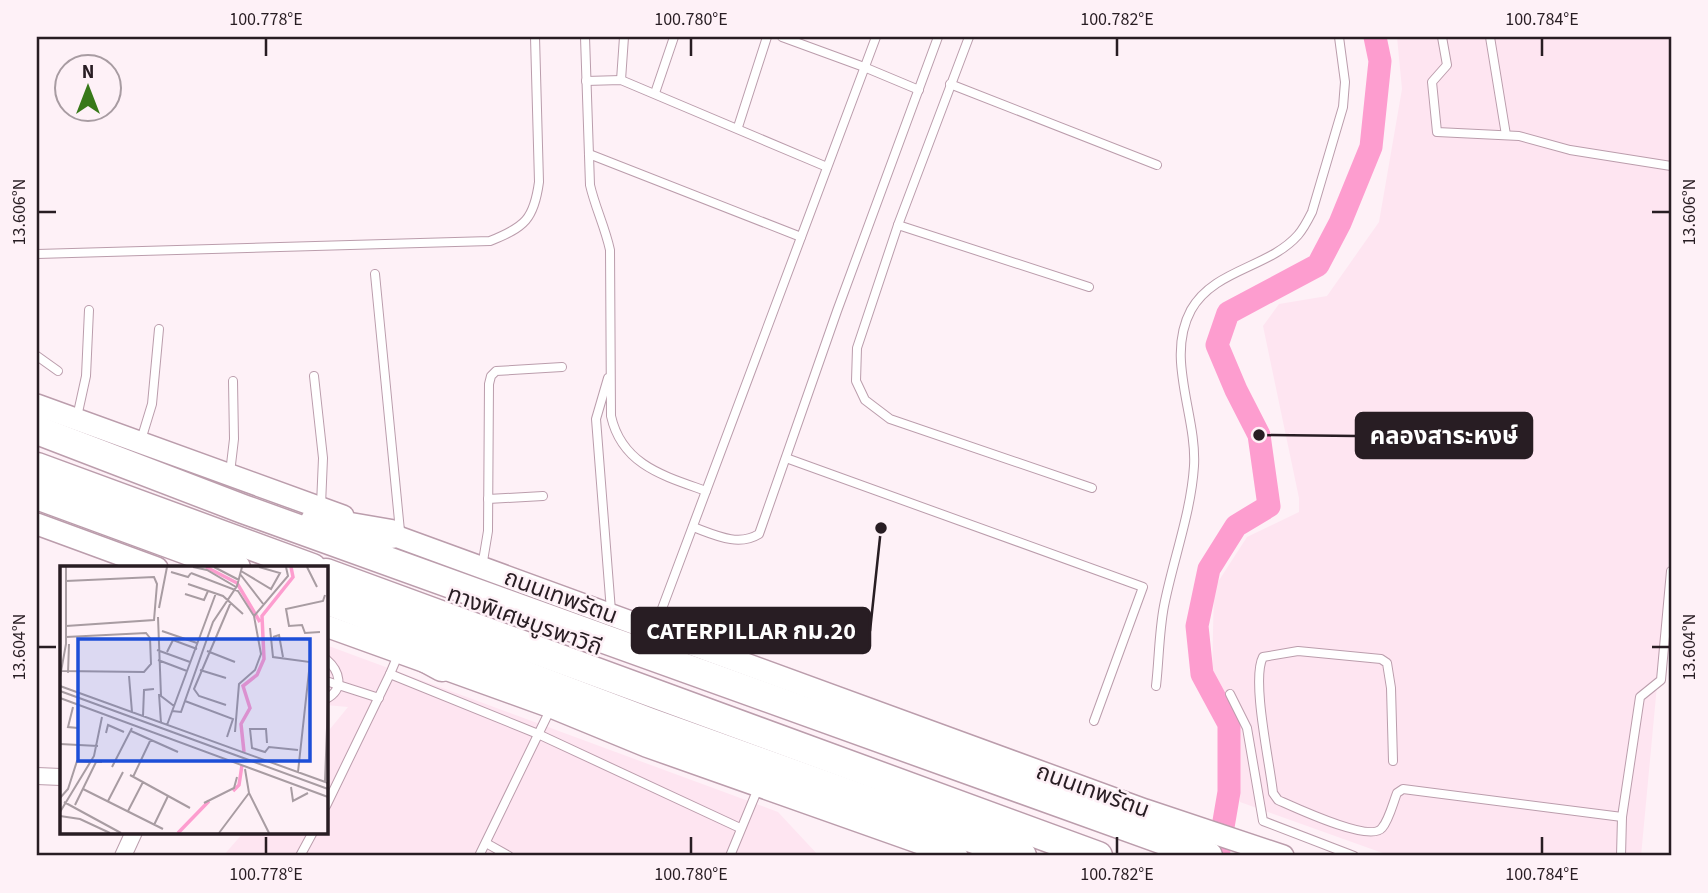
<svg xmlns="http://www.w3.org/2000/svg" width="1708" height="893" viewBox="0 0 1708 893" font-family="'Source Sans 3','Noto Sans Thai',sans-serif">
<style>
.built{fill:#fee5f1}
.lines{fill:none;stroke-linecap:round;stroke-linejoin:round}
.river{stroke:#fd9dcf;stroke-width:23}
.lane-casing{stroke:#bb9dac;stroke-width:10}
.street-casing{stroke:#bb9dac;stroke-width:18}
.secondary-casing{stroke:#bb9dac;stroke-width:24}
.highway-casing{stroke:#bb9dac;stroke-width:31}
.lane{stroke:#fff;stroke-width:8}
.street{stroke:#fff;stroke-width:16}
.secondary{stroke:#fff;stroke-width:21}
.highway{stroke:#fff;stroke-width:28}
.ticks{fill:none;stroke:#281d23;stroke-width:2.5}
.labels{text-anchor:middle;stroke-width:5;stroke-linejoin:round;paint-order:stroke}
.street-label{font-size:23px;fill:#281d23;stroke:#fef1f7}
.inset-river{fill:none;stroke:#fd9dcf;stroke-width:3.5}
.inset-road{fill:none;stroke:#a89ca2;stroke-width:2}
.view{fill:#1d4ed8;fill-opacity:0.15;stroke:#1d4ed8;stroke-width:3.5}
.inset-edge{fill:none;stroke:#281d23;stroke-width:3.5}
.leader{fill:none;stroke:#281d23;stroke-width:2.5}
.callout-dot{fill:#281d23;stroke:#fef1f7;stroke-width:2.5}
.callout{fill:#281d23;stroke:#281d23;stroke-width:2.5}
.callout-label{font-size:24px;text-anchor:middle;font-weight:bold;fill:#fff}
.neatline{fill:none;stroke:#281d23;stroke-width:2.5}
.ticks-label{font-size:18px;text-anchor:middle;fill:#281d23}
</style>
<rect width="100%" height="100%" fill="#fef1f7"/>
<g class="built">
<polygon points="1397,37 1671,37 1671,536 1641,856 1391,856 1240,802 1237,722 1212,677 1214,588 1247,537 1299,512 1299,498 1263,326 1279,304 1327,296 1379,222 1402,89"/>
<polygon points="326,645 778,812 819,856 223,856 244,832 326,832 326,734 348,707 326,705"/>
</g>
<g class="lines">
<polyline class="river" points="1218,856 1229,792 1229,724 1202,674 1197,626 1209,569 1236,526 1269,506 1259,435 1236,390 1217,345 1228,313 1318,265 1340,223 1371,147 1380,61 1375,37"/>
<defs>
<g id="lane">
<path d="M585,37l5,148c5,22 15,42 20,65l1,166c11,49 53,60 95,75"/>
<polyline points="782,37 864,67 919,90"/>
<polyline points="969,37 898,225 857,348 856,381 865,400 890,419 1092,488"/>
<polyline points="1442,37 1447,65 1432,82 1437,132 1519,136 1570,150 1671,166"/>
<polyline points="1490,37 1506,135"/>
<polyline points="621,80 624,37"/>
<polyline points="586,81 621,80 827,167"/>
<polyline points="950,84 1157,165"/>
<polyline points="655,93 674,37"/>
<polyline points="738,127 767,37"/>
<polyline points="589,154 801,237"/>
<polyline points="898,225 1089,287"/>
<path d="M37,254l453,-13c35,-14 44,-22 49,-59l-4,-145"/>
<polyline points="375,274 400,531"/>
<polyline points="37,356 58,371"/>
<polyline points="314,376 323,458 321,505"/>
<polyline points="608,378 596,419 611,611"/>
<polyline points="77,417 86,376 89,310"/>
<polyline points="141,440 152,404 159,329"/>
<polyline points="786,458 1143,587 1094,721"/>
<polyline points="230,473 234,439 233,381"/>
<polyline points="488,499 543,496"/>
<path d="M693,527c22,8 45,20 66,7l78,-223 101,-274"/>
<polyline points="482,567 488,531 489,384 491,376 496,371 562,367"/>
<polyline points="654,630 876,37"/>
<path d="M326,659c14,12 19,30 0,40"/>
<polyline points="390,674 538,734 740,828"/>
<polyline points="326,681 379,698"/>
<path d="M1156,686c3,-26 3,-54 8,-80 9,-46 27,-93 30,-140 3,-51 -29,-108 -3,-156 23,-41 78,-42 107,-75 6,-7 10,-15 14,-23l31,-105 2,-25 -6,-45"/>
<polyline points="1230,694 1247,728 1263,821 1354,856"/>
<path d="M1393,761l-2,-73 -4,-25 -6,-4 -83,-8 -35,6c-12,22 7,107 10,136l5,7c16,7 92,43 104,28 7,-8 11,-25 15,-35l6,-4 219,28"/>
<polyline points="326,806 390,674 398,655"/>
<polyline points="486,843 509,856"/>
<polyline points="300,856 313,832"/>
<polyline points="479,856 551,708"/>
<polyline points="730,856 759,786"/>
<polyline points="1621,856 1622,817 1640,697 1661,680 1671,571"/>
</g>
<g id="street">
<polyline points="37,776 61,777"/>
<polyline points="123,856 134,832"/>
</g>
<g id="secondary">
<polyline points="37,405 343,516"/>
<polyline points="37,524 157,568"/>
<polyline points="379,530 1145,810 1283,856"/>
<polyline points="326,626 551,707 646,746 957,856"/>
</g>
<g id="highway">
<polyline points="37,430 243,509 1208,856"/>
<polyline points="37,467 312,568"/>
<polyline points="37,495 236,568"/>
<polyline points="315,521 391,534"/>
<polyline points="326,573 1098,856"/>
<polyline points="326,600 649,722 1022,856"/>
<polyline points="398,643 442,667"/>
</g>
</defs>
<use href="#lane" class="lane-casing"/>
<use href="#street" class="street-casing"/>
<use href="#secondary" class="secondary-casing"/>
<use href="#highway" class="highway-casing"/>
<use href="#lane" class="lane"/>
<use href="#street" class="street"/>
<use href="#secondary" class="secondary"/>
<use href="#highway" class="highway"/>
</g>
<path class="ticks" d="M266,38v18M691,38v18M1117,38v18M1542,38v18M38,212h18M1652,212h18M38,647h18M1652,647h18M266,837v17M691,837v17M1117,837v17M1542,837v17"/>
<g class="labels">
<g class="street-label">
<text transform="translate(561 596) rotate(20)" y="8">ถนนเทพรัตน</text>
<text transform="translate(525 620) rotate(20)" y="8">ทางพิเศษบูรพาวิถี</text>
<text transform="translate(1093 790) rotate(20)" y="8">ถนนเทพรัตน</text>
</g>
</g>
<g transform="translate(60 566)">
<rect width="268" height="268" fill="#fef1f7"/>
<path class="inset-river" d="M146,1l31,16 23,39M184,186l-3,-28 9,-16 -7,-22 14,-11 7,-16 -2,-43 31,-39 -2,-10M173,225l6,-6 3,-20M118,267l31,-32"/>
<path class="inset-road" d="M133,1l14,3 29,17M154,1l25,13M247,1l10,20M181,5l30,18 9,-16 -21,-6M111,6l17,5 3,-4M131,7l47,18 16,25 7,38 -6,16 -16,14 -4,48M180,8l24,31M6,15l88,-4 3,7 -3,36 -88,6M128,18l35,12 20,18M125,28l19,6 4,-9M99,42l8,-41M194,50l34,-40 -2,-9M98,51l3,79 13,10M210,62l3,29 37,5 -12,110M102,65l35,12M260,66l-15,1 -3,-8 -13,1 -3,-17 37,-8 2,-6M213,71l6,-2 4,22M97,84l33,12M147,85l28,11M107,86l6,-12 24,9M98,94l29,11M140,104l26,8M2,105l82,1 7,-8 -1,-26 -4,-5 -80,4M8,107l1,-29M69,110l3,36M0,111l6,-33v-77M0,120l268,97M0,125l268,98M99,128l2,29M0,132l268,99M125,135l48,18 -6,18M166,139l-27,-9 -5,-7 37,-87M13,141l-5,20 10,1M112,145l9,1 32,-90 24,-36 5,-19M83,150l1,-26 10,-1M107,159l49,-132M71,165l47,21M46,167l2,-8 16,7M207,177l-1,-14h-16l2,19 13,4 4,-5 29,3M0,178l38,2M52,201l20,-39M185,203l4,24 20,40M70,209l60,33M73,211l18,-38M265,216l3,-81M231,221l2,14 15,-8M23,223l80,40M0,232l8,-9 9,-28 13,1M48,235l15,-29M4,236l57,31M144,237l30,-15 3,-11M15,239l21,-43h6M68,245l15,-29M0,246l34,-56 8,-39M0,250l20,3 30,14M94,259l14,-29M159,267l30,-40"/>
<path class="view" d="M18,73h232v122h-232z"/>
<rect width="268" height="268" class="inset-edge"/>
</g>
<path class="leader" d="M1259 435L1356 436M881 528L870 631"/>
<g class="callout-dot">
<circle cx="1259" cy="435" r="7"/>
<circle cx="881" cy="528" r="7"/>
</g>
<g class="callout">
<rect x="1356" y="413" width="176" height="45" rx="7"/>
<rect x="632" y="608" width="238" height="45" rx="7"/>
</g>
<g class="callout-label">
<text x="1444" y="444">คลองสาระหงษ์</text>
<text x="751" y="639">CATERPILLAR กม.20</text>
</g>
<rect width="1708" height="893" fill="none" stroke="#fef1f7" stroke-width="77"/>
<g transform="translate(88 88)"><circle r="33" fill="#fef1f7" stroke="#a89ca2" stroke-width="2"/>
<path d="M0-5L12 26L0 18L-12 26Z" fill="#387919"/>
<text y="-10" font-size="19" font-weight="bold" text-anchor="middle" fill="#281d23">N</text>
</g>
<rect x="38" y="38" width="1632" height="816" class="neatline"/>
<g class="ticks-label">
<text x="266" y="25">100.778°E</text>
<text x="691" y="25">100.780°E</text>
<text x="1117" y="25">100.782°E</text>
<text x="1542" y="25">100.784°E</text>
<text transform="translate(19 212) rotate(-90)" y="6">13.606°N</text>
<text transform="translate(1689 212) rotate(-90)" y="6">13.606°N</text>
<text transform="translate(19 647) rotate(-90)" y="6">13.604°N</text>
<text transform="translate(1689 647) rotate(-90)" y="6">13.604°N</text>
<text x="266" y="880">100.778°E</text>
<text x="691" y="880">100.780°E</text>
<text x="1117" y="880">100.782°E</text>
<text x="1542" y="880">100.784°E</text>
</g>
</svg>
